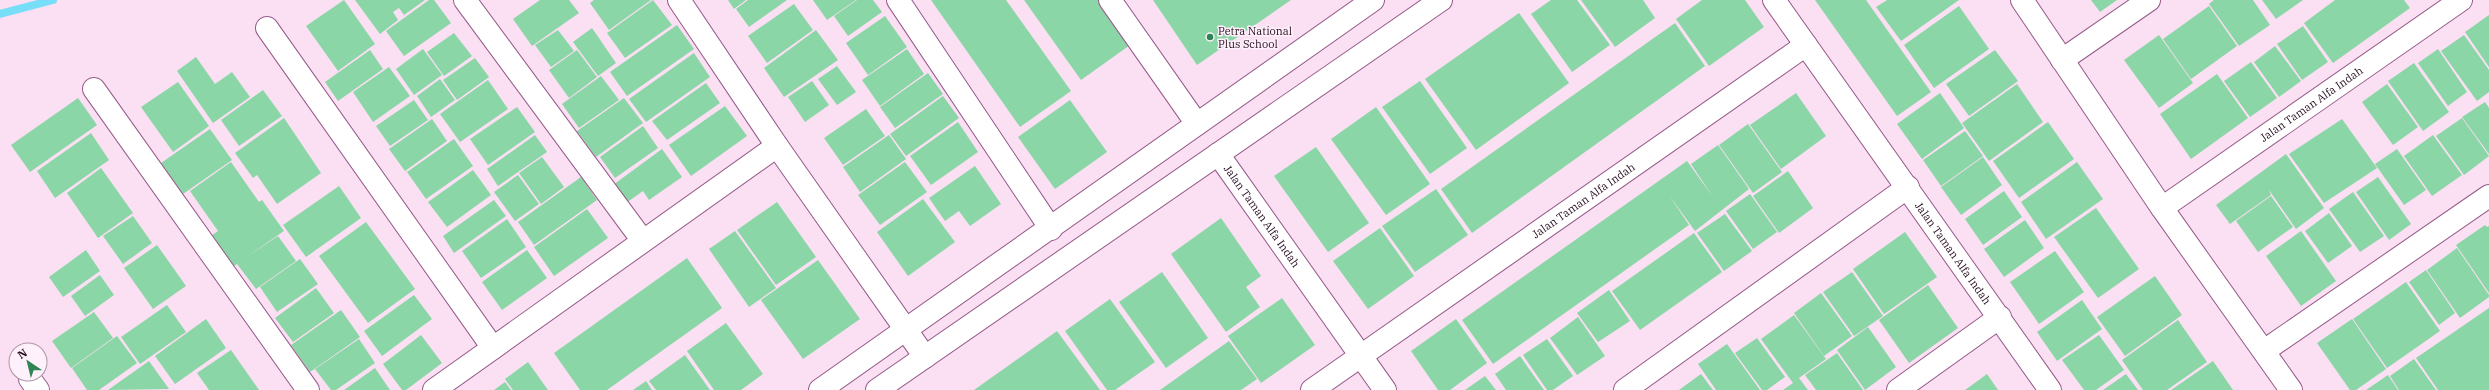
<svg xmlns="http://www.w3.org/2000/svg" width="2489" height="390" viewBox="0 0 2489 390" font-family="'IBM Plex Serif',serif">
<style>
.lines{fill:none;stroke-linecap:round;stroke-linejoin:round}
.stream{stroke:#78def8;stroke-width:8}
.building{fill:#8bd6a7}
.minor-casing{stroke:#965a89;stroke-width:24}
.minor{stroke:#fff;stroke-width:22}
.poi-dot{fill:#308355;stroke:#fff1fb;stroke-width:1.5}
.labels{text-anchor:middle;stroke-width:3;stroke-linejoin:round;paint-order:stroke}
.poi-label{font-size:11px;fill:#270f21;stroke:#fff1fb;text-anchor:start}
.street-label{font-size:11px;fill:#270f21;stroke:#fff1fb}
</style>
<rect width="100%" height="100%" fill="#fbdff3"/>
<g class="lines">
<polyline class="stream" points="0,14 53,0"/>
</g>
<g class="building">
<polygon points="344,0 375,44 338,71 306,26"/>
<polygon points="355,0 425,0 404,15 399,8 393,12 398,20 380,34"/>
<polygon points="429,0 434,0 451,23 404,56 386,31"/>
<polygon points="540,0 569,0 579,13 532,46 513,19"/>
<polygon points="594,0 651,0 609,30 590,3"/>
<polygon points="653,0 672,25 625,58 607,33"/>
<polygon points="728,0 746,0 734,9"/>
<polygon points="748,0 787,0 749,27 736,9"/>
<polygon points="813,0 856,0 827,20"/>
<polygon points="857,0 873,0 882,12 848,36 834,16"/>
<polygon points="931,0 1006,0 1071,91 1020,127"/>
<polygon points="1024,0 1109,0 1137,40 1081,80"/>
<polygon points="1153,0 1291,0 1197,65"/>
<polygon points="1551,0 1577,0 1610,45 1572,72 1531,14"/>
<polygon points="1581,0 1643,0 1655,18 1615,47"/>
<polygon points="1702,0 1745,0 1764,27 1709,66 1676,19"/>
<polygon points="1815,0 1866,0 1931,92 1897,116"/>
<polygon points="1887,0 1959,0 1901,41 1876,7"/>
<polygon points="2091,0 2117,0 2100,12"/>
<polygon points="2214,0 2253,0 2270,25 2239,46 2209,4"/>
<polygon points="2262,0 2303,0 2276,19"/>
<polygon points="2335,0 2404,0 2410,8 2333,63 2304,23"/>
<polygon points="794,4 813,30 767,63 748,36"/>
<polygon points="1959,6 1989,49 1934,88 1904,45"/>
<polygon points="2209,6 2237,46 2191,79 2163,39"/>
<polygon points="1519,13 1569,83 1476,150 1425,79"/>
<polygon points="2489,15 2489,67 2465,32"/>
<polygon points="885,16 907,47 868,75 846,43"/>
<polygon points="1675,23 1705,66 1472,233 1441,189"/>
<polygon points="677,25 694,49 627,96 610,72"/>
<polygon points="2303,26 2328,62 2302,80 2277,44"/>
<polygon points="592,28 616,63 598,76 573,42"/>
<polygon points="558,30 574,51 551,67 535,45"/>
<polygon points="816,30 838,60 784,97 764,68"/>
<polygon points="454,33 472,56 444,76 427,52"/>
<polygon points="2159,35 2193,83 2159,108 2124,60"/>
<polygon points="2464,35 2489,70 2489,92 2477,101 2441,51"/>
<polygon points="2275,46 2301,81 2279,97 2254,62"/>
<polygon points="423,49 442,75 414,95 396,69"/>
<polygon points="907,49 924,74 880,106 862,80"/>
<polygon points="2438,49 2467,92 2448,106 2418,63"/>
<polygon points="370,50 383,69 338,101 325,82"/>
<polygon points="577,50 597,77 569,98 549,70"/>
<polygon points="1995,50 2018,81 1969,116 1946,84"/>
<polygon points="694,53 710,77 646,122 629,99"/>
<polygon points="196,57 215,84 232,72 250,97 213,123 177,71"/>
<polygon points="475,58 489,77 457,100 443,80"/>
<polygon points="2251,62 2277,98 2250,117 2224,81"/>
<polygon points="2414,63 2449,112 2423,131 2388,81"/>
<polygon points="837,66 856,92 837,105 818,79"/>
<polygon points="389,67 410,96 373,122 353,92"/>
<polygon points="928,73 943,94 895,128 880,107"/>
<polygon points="2217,74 2248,118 2191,159 2160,114"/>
<polygon points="601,76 619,100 579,128 562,104"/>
<polygon points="440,79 455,100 431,117 417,96"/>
<polygon points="488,80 508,109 460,142 440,114"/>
<polygon points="812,81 829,105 805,122 788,97"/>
<polygon points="1420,81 1467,148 1430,174 1382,107"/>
<polygon points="178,82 209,126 173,152 141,107"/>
<polygon points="706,83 720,103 667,140 652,121"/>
<polygon points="2017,84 2043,122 1989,161 1962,123"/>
<polygon points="2387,84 2418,127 2393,145 2362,102"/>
<polygon points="263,90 282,116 239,146 221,120"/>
<polygon points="1796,93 1826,136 1781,169 1750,125"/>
<polygon points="1940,93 1964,128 1922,159 1897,124"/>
<polygon points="943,96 959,118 906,156 890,134"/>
<polygon points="78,98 97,125 30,172 11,145"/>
<polygon points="624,98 643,123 596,157 577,131"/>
<polygon points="414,100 428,120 390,146 376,126"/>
<polygon points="1070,100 1107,152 1055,189 1018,137"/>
<polygon points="2485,102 2489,108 2489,154 2462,117"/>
<polygon points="725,106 747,136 691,176 669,145"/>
<polygon points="517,107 535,132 488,165 470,139"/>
<polygon points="1376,107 1430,184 1386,215 1331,139"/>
<polygon points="866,109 885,136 843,165 824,138"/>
<polygon points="284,118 321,173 277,204 257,175 253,178 235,153"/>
<polygon points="2462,118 2489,156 2464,175 2436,136"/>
<polygon points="432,119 447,141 405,171 389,149"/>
<polygon points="2342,119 2377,168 2324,203 2289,154"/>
<polygon points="958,122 978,152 931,185 910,156"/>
<polygon points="2048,122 2074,159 2019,198 1993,161"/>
<polygon points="1748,124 1782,172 1753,193 1719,145"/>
<polygon points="643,126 658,148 615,178 600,157"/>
<polygon points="210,129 232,160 183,194 161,163"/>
<polygon points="1965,131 1983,156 1941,186 1923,160"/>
<polygon points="91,133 109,160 55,198 37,171"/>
<polygon points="535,135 547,152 498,186 487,169"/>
<polygon points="889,135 906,159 860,192 843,167"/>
<polygon points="2433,135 2462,175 2432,196 2404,156"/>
<polygon points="454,139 473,166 426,199 407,172"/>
<polygon points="1718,145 1749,189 1695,231 1669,195 1689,225 1493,364 1462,320 1687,161 1713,197 1691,164"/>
<polygon points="1316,147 1369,223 1328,252 1274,176"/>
<polygon points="662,149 682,177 649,200 643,191 626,203 613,185"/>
<polygon points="2397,149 2426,190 2404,205 2375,164"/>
<polygon points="2286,154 2324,208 2296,229 2269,190 2271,195 2230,224 2216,205"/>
<polygon points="542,157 564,187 541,204 519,173"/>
<polygon points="1983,157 2002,185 1961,215 1941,187"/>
<polygon points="231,162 259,202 262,200 284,231 245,258 278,236 296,261 256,289 237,264 229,269 208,238 218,231 190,191"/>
<polygon points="905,162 927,192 880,225 858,195"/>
<polygon points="2077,162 2103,199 2046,239 2021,202"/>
<polygon points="975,166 1001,204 970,226 959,211 945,221 929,198"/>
<polygon points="101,168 133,213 98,238 67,193"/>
<polygon points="473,170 491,195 447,227 428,202"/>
<polygon points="1788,171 1813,208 1779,233 1753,196"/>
<polygon points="518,175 539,204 515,221 494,192"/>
<polygon points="581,177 597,200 534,245 518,222"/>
<polygon points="2378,177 2411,224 2389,240 2356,192"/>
<polygon points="339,186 361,218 306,257 283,225"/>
<polygon points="1436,189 1468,235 1415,272 1382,226"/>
<polygon points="2004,191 2022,217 1983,245 1965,219"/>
<polygon points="2353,192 2384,236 2360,252 2329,209"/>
<polygon points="1750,194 1777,232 1753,249 1726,211"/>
<polygon points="2271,196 2293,227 2258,252 2236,221"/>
<polygon points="923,199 955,242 908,276 877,232"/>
<polygon points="494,200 506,216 454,253 443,236"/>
<polygon points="777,202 816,257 776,285 737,230"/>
<polygon points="2096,208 2139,269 2098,298 2054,237"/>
<polygon points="587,209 608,238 554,276 534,247"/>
<polygon points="2329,213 2352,246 2328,263 2305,231"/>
<polygon points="1725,214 1752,251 1724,271 1697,233"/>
<polygon points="133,216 152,243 123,264 103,236"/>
<polygon points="1221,218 1261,276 1246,287 1260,307 1226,332 1171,254"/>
<polygon points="507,219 526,247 481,278 462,251"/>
<polygon points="2025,220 2044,248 2004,277 1984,249"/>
<polygon points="366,222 415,289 368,323 319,256"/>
<polygon points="2485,225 2487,227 2489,226 2489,293 2456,245"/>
<polygon points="1380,228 1414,276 1368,309 1333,261"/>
<polygon points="735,231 776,288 749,307 709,249"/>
<polygon points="2301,231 2336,281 2301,306 2266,256"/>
<polygon points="1905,232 1937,277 1884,314 1853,269"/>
<polygon points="1694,233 1722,272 1640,330 1612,291"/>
<polygon points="157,245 186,286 153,309 124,268"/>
<polygon points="2457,248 2489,295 2489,297 2460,318 2427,270"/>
<polygon points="86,250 100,271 63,297 49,277"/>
<polygon points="527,250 547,278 502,310 482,282"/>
<polygon points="2055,251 2084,292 2039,324 2010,282"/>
<polygon points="687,258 722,308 607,390 580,390 554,353"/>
<polygon points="300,259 318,284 277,312 260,287"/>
<polygon points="818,260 860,319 803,359 761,300"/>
<polygon points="2426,270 2455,313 2439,325 2409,282"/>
<polygon points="1162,272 1208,338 1166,368 1119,302"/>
<polygon points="1852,272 1883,316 1854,336 1823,292"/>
<polygon points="100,275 114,295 85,316 71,296"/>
<polygon points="2155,276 2182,315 2125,356 2097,317"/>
<polygon points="2406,282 2440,331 2387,368 2353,319"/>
<polygon points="1928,285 1958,328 1909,363 1879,320"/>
<polygon points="316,288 334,313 293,342 275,318"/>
<polygon points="1609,290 1630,321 1598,342 1577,313"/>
<polygon points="1821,293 1852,336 1824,356 1794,313"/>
<polygon points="414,295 432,319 382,356 364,331"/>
<polygon points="1282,298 1315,345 1261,383 1228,336"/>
<polygon points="1110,299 1155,362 1115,390 1107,390 1065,331"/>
<polygon points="2082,300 2102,329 2057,361 2037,332"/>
<polygon points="167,305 186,332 140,364 121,337"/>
<polygon points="2489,308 2489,390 2438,390 2416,358"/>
<polygon points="341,310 360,337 310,372 291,345"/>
<polygon points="94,312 113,338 71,368 52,341"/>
<polygon points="1794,315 1826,359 1799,378 1808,390 1783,390 1793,383 1761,339"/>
<polygon points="1578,317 1605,356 1577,375 1550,338"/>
<polygon points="206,319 226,348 175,384 155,356"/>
<polygon points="1456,319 1487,363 1450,390 1438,390 1411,351"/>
<polygon points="2352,319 2386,369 2356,390 2350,390 2317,343"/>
<polygon points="2178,320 2207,362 2167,390 2143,390 2122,360"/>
<polygon points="726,323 763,374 741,390 714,390 687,351"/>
<polygon points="1868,327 1896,367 1865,390 1837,350"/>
<polygon points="1057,331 1100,390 974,390"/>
<polygon points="421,335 442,363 406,390 402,390 383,364"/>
<polygon points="2099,335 2124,370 2096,390 2084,390 2062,360"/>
<polygon points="117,336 137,363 99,390 87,390 72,368"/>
<polygon points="1757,338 1785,377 1767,390 1762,390 1735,353"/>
<polygon points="359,339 375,363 336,390 331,390 315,369"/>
<polygon points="1547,339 1573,376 1553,390 1547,390 1523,355"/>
<polygon points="1229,341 1257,379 1241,390 1160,390"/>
<polygon points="1727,344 1760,390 1716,390 1698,364"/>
<polygon points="231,350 259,390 209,390 197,373"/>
<polygon points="1837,353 1863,390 1816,390 1805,375"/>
<polygon points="685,355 710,390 656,390 649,381"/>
<polygon points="1520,356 1544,390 1506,390 1495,374"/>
<polygon points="2414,359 2436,390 2399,390 2390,376"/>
<polygon points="149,361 169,389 108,390"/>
<polygon points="2213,361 2233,390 2171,390"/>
<polygon points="528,362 548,390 513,390 505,379"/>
<polygon points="375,368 390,390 344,390"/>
<polygon points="1701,374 1713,390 1679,390"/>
<polygon points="1987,374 1998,390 1965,390 1972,385"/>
<polygon points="2126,374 2138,390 2103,390"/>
<polygon points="2388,375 2398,390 2366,390"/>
<polygon points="1485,376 1496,390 1465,390"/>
<polygon points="646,381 652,390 633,390"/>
<polygon points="505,382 511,390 494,390"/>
</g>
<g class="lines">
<defs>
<g id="minor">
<polyline points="465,0 643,241"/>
<polyline points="679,0 777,146 925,357"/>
<polyline points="898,0 1051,229"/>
<polyline points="1110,0 1197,124"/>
<path id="s1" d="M1774,0l276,390"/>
<polyline points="2022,0 2162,208 2291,390"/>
<polyline points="267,28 493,348"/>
<polyline points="2062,60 2149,0"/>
<polyline points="94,89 308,390"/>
<path id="s2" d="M1218,154l167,236"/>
<path id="s3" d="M2162,208l299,-208"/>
<polyline points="2264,351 2489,196"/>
<polyline points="30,379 38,390"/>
<polyline points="434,390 777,146"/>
<polyline points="820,390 1373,0"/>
<polyline points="877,390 1441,0"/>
<path id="s4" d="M1312,390l494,-345"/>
<polyline points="1625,390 1908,187"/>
<polyline points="1898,390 2000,317"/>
</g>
</defs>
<use href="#minor" class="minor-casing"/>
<use href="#minor" class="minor"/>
</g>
<circle class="poi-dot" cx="1210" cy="37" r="4"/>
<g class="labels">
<g class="poi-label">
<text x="1218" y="35">Petra National<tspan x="1218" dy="13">Plus School</tspan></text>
</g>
<g class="street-label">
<text dy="4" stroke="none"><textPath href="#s3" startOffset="182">Jalan Taman Alfa Indah</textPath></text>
<text dy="4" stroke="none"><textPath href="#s4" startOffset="331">Jalan Taman Alfa Indah</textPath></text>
<text dy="4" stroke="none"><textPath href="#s2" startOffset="76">Jalan Taman Alfa Indah</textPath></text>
<text dy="4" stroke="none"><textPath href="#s1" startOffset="310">Jalan Taman Alfa Indah</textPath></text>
</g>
</g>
<g transform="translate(28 362) rotate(325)"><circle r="19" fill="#fff1fb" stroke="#a997a4"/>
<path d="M0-3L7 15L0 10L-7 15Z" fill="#308355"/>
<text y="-6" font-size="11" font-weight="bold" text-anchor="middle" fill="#270f21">N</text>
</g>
</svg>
